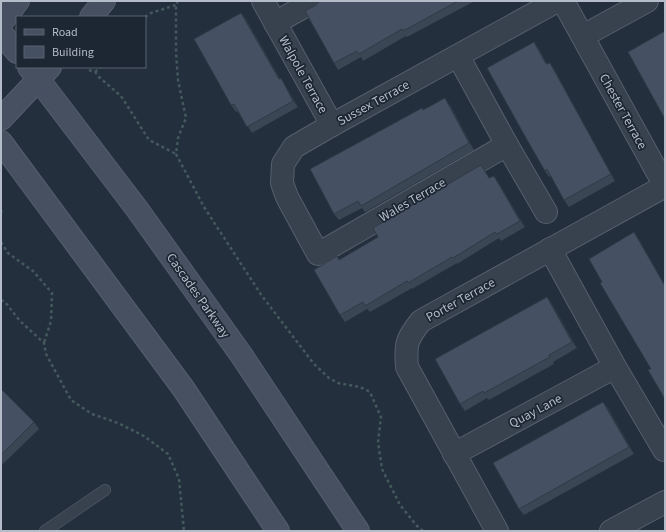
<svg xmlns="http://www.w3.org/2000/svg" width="666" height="532" viewBox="0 0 666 532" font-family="'Source Sans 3',sans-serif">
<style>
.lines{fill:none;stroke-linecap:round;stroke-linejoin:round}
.lane-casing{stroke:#565f6c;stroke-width:12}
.street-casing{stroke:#565f6c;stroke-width:24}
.secondary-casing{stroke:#565f6c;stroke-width:24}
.path{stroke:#44595c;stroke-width:2.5;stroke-dasharray:3 3;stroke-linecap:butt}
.lane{stroke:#38414e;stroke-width:11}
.street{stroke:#38414e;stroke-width:22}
.secondary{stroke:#465061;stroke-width:22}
.wall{fill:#3b4654}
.shaded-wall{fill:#303945}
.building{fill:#455162;stroke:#303945}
.labels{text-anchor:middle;stroke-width:3.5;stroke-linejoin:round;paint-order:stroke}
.street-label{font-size:13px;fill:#b4bcc9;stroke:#1d2633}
</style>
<rect width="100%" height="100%" fill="#242f3e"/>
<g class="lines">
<defs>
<polyline id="lane" points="45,531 105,490"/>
<g id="street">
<polyline points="263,1 332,125"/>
<polyline points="275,23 314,1"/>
<polyline points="583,36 647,1"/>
<polyline points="458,56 507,145 546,212"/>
<polyline points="507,145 318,254 287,197 282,183 283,164 294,147 332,125 557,1"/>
<polyline points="550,249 615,367 664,450"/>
<polyline points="454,454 615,367"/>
<path d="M497,531l-90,-164c-2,-23 0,-29 14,-46l244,-135 -102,-185"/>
<polyline points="611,531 665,502"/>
</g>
<g id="secondary">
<polyline points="91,17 104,1"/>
<polyline points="1,23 18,1"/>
<polyline points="1,33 17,52"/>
<polyline points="29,67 137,209 242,356 358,531"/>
<polyline points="1,119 50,67"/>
<polyline points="1,142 183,388 278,531"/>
</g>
</defs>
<use href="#lane" class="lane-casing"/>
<use href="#street" class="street-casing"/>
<use href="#secondary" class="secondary-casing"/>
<g class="path">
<polyline points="178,1 176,5 176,52 178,80 186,118 178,138 176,154 204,207 262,296 314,364 329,378 338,383 360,387 370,392 381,417 378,442 382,469 400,505 417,526 423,531"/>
<polyline points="145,17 151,13 176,5"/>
<polyline points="89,70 95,72 100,78 121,96 149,140 176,154"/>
<polyline points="95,72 101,67"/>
<polyline points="1,213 2,208"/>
<polyline points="1,242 8,253 33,271 52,293 51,321 44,343"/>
<polyline points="1,300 5,302 20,321 44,343 46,354 71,400 92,414 118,423 144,436 168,454 179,479 184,531"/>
</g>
<use href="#lane" class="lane"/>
<use href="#street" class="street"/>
<use href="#secondary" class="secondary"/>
</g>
<g class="wall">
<polygon points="320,1 472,1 473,2 407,37 406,36 363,61 361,57 338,70 334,63 316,5"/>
<polygon points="241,13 246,19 280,79 285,85 298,107 252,133 238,111 236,112 231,105"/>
<polygon points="539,49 547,64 550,63 554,69 615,181 569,207 564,200 551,176 549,177 545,171"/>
<polygon points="450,105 474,150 365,212 362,208 339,220 334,214 423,110"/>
<polygon points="481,165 489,178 498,182 525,227 501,241 499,238 457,264 457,263 412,289 412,288 370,312 367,309 345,322 340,315 378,237"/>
<polygon points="547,297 552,304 577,348 553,362 554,364 489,400 487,398 465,411 460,404"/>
<polygon points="1,389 34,422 39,429 3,464 1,461"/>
<polygon points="608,408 634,454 524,515 519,509"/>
</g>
<g class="shaded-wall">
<polygon points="241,13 246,19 284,86 279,79"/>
<polygon points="534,42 539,49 551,71 546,64"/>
<polygon points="550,63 554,69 615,181 611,174"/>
<polygon points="281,78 285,85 298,107 293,101"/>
<polygon points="445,98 450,105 474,150 469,143"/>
<polygon points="494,176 498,182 525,227 520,221"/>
<polygon points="634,232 639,239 665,285 665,286"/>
<polygon points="547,297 552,304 577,348 572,342"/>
<polygon points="603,402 608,408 634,454 629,447"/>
</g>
<g class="building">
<polygon points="320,1 458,1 403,31 402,29 359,54 357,51 334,63 305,11 316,5"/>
<polygon points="241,13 279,79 281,78 293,101 247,127 234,104 231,105 194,39"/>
<polygon points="665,31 665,119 628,52"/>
<polygon points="534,42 546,64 550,63 611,174 564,200 547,169 545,171 526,138 487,68"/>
<polygon points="445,98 469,143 361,206 358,201 334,214 310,169 422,108 423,110"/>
<polygon points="481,165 489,178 494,176 520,221 497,234 495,232 453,258 452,257 408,283 407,281 365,306 363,302 340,315 314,270 337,256 339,260 378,237 373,228"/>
<polygon points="634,232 665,286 665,399 648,370 651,369 600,283 602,282 589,259"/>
<polygon points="547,297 572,342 549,355 550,357 484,393 483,391 460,404 435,359"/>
<polygon points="1,389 34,422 1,455"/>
<polygon points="603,402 629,447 519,509 493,463"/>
</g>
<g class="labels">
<g class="street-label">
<text transform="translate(304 74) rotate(61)" y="5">Walpole Terrace</text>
<text transform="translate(373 102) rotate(-29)" y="5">Sussex Terrace</text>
<text transform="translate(624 111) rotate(61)" y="5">Chester Terrace</text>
<text transform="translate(412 199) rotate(-30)" y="5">Wales Terrace</text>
<text transform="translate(199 295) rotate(55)" y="5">Cascades Parkway</text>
<text transform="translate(460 299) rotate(-29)" y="5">Porter Terrace</text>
<text transform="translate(535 410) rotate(-28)" y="5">Quay Lane</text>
</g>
</g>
<rect width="666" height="532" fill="none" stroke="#b4bcc9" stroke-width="4"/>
<rect x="16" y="16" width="130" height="52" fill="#1d2633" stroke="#59626f"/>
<rect x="24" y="29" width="20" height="6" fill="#465061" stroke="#59626f"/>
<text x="52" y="36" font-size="12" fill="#b4bcc9">Road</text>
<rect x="24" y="46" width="20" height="12" fill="#455162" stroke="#59626f"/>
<text x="52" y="56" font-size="12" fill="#b4bcc9">Building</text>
</svg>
